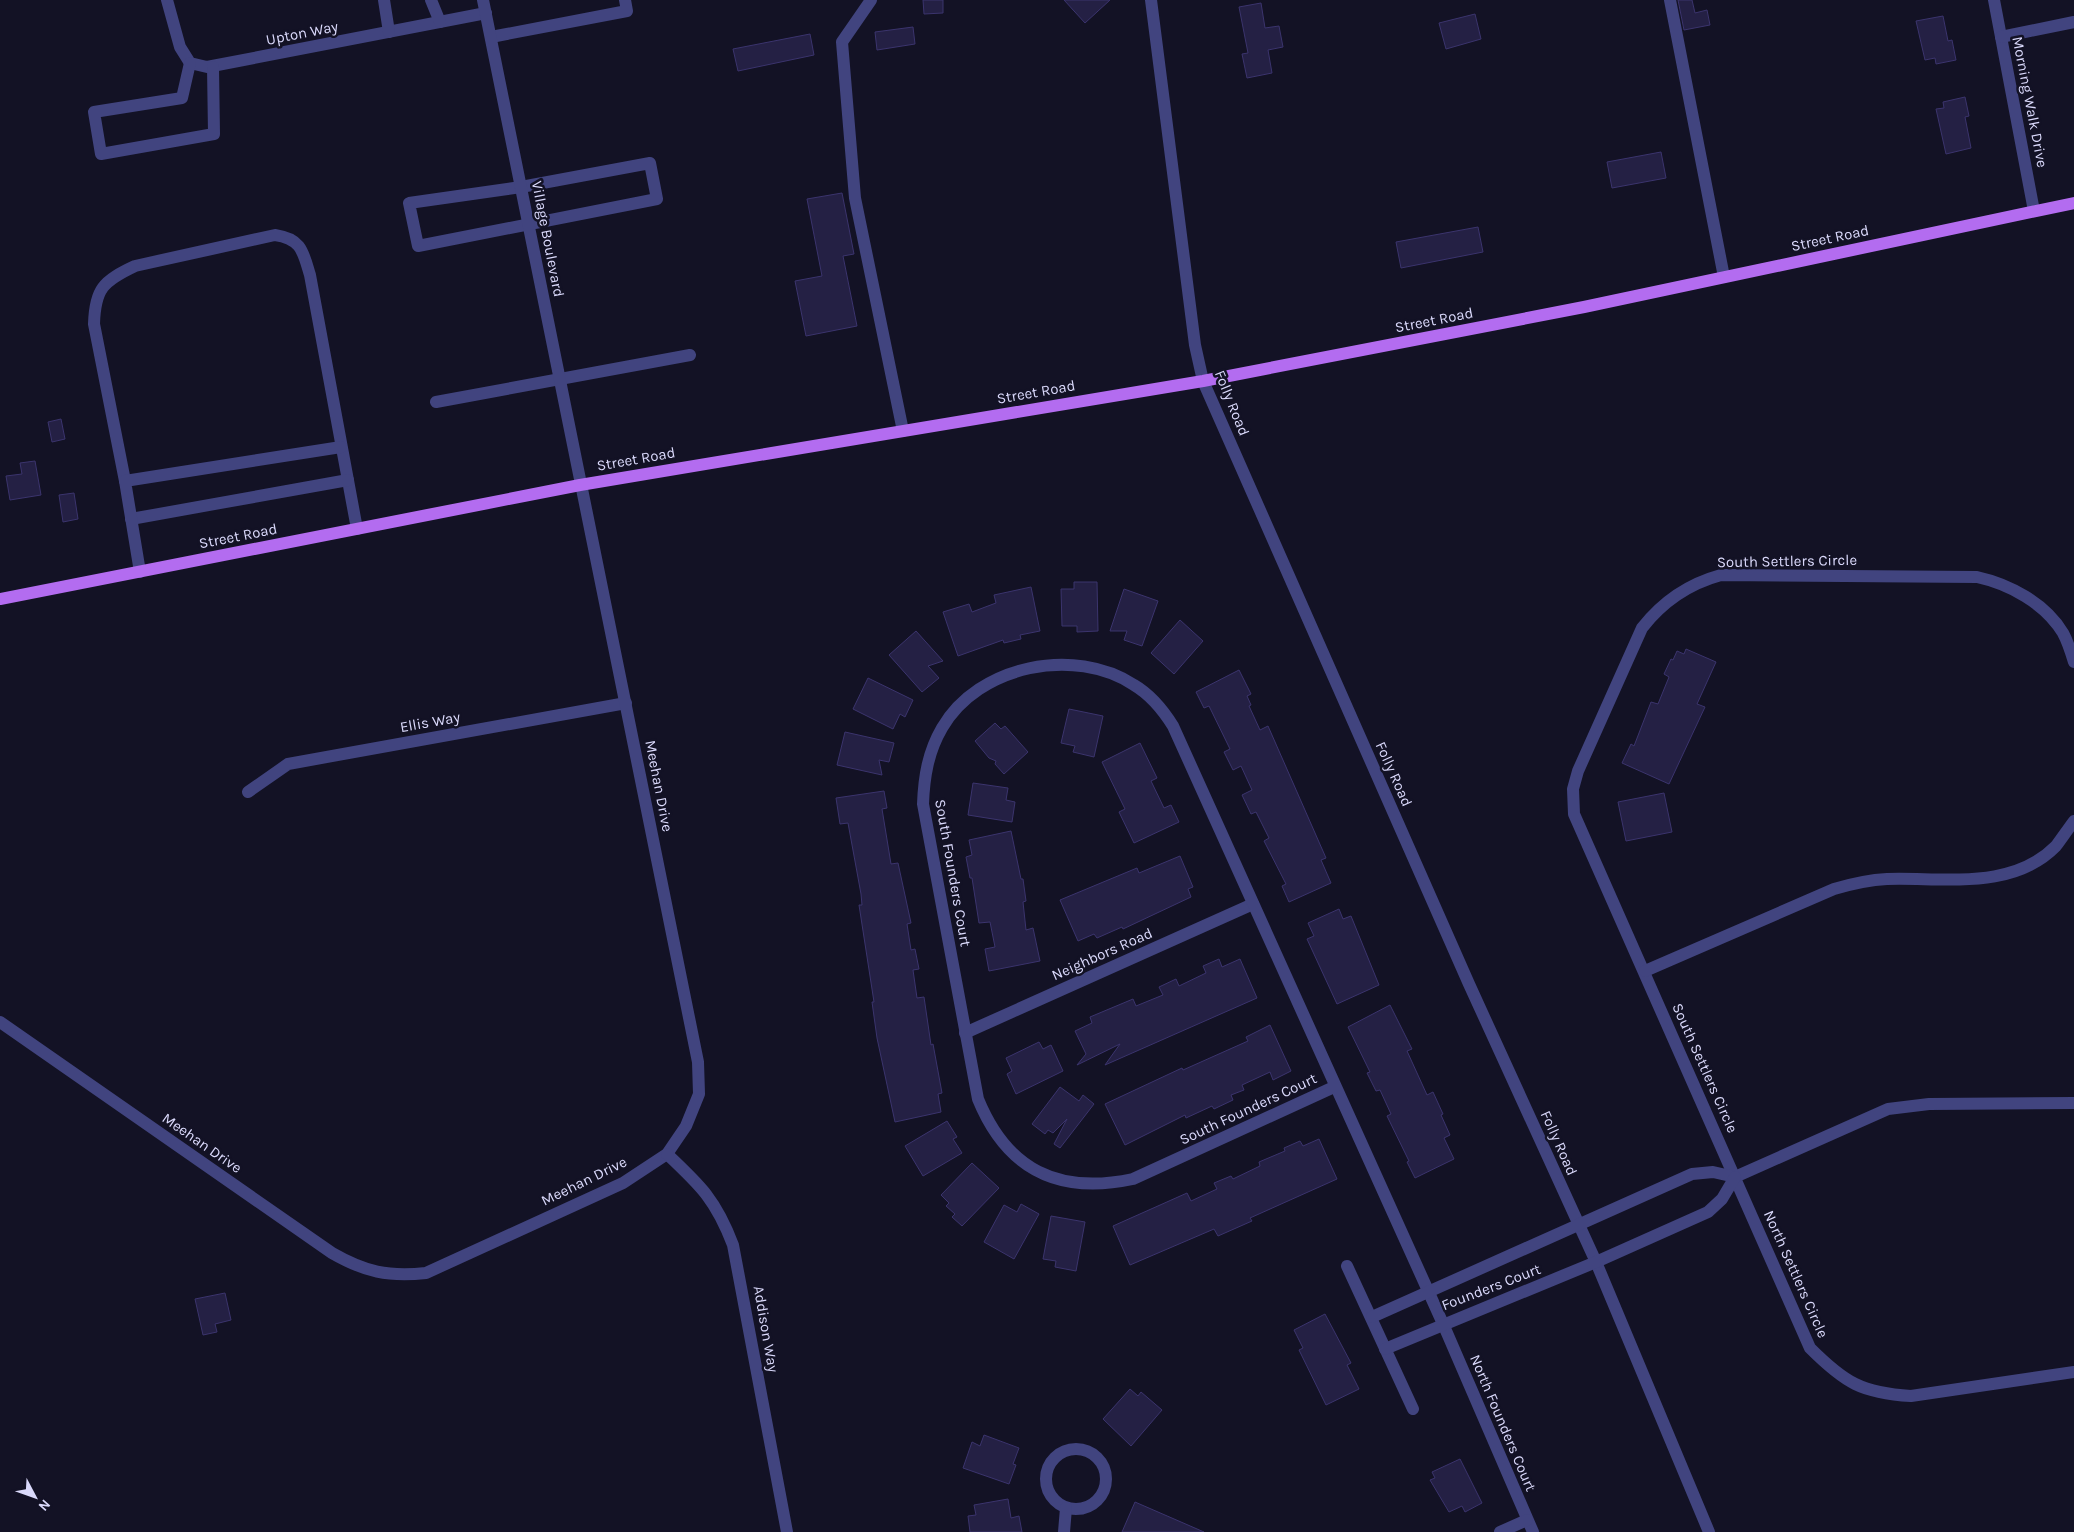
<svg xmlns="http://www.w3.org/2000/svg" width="2074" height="1532" viewBox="0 0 2074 1532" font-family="Karla,sans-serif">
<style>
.building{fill:#242044;stroke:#3b346d}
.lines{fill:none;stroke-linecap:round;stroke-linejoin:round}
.minor{stroke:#41447f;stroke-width:12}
.major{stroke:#b36cf0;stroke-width:12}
.labels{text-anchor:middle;stroke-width:5;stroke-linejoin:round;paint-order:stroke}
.street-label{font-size:15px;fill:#dad9fb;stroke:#131225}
</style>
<rect width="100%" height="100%" fill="#131225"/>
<g class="building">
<polygon points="923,0 943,0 943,13 924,14"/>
<polygon points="1064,0 1110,0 1085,23"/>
<polygon points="1678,0 1692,0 1695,13 1707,10 1710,25 1684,30"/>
<polygon points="1261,3 1265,28 1279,26 1283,47 1268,50 1272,73 1247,78 1242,54 1248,53 1239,7"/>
<polygon points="1475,14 1481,39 1446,49 1439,23"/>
<polygon points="1943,16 1948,41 1952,40 1956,60 1936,64 1935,58 1925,60 1916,21"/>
<polygon points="913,27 915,44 877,50 875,32"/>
<polygon points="810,34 814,55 738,71 733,49"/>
<polygon points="1965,97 1969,116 1965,117 1971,148 1946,154 1936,109 1944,108 1943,102"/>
<polygon points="1661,152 1666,178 1612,188 1607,162"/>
<polygon points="842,193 854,254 843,256 857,326 806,336 795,281 822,276 807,199"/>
<polygon points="1478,227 1483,252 1401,268 1396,242"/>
<polygon points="61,419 65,439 52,442 48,422"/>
<polygon points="35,461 41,495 10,500 6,476 22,474 20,463"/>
<polygon points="74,493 78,519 63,522 59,495"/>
<polygon points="1074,582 1097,582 1098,631 1077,632 1077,626 1062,626 1061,589 1074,589"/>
<polygon points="1031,587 1040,631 1020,635 1021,639 1004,643 1003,640 958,656 943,612 969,604 972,612 996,603 994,595"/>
<polygon points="1124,589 1158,601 1142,646 1124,640 1127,631 1110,631"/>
<polygon points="1180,620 1203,641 1174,674 1151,653"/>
<polygon points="916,631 943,661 928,666 939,678 922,692 889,655"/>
<polygon points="1686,649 1716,662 1697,704 1705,707 1669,784 1622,763 1631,744 1634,746 1651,702 1658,704 1669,677 1664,674 1671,659 1673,660 1677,651 1684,654"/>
<polygon points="1239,670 1251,694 1247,696 1251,705 1249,706 1260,730 1268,726 1326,858 1321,860 1331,883 1289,902 1282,886 1286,884 1264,841 1269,838 1256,812 1251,814 1242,795 1252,790 1241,766 1233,770 1224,752 1230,749 1209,706 1204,708 1196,692"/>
<polygon points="868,678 913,700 905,717 900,714 893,729 853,709"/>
<polygon points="1069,709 1103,716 1094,757 1073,752 1075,746 1061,743"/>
<polygon points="995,723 1001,729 1005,726 1028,752 1004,774 995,764 996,761 989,758 975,741"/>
<polygon points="845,732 894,743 889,762 879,760 882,775 837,765"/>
<polygon points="1140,743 1157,778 1151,781 1164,808 1171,805 1179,822 1134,843 1119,812 1125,809 1102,762"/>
<polygon points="973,783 1008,788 1006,800 1015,802 1012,822 968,815"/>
<polygon points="884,791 887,808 882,809 891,864 898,863 911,923 907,924 911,950 915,949 919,969 913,970 917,998 924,997 931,1045 933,1044 942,1093 938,1094 941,1112 895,1122 877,1038 872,1002 874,1002 859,905 862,905 861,894 848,823 840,824 836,798"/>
<polygon points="1664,793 1672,832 1626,841 1618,802"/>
<polygon points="1011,831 1021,879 1023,879 1026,901 1023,902 1026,930 1033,928 1040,961 989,971 985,949 995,947 990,922 979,923 972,878 970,878 966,857 972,855 969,840"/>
<polygon points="1180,856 1193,887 1188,889 1191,897 1123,929 1122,927 1097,938 1094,934 1078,941 1060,900 1137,868 1139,873"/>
<polygon points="1339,909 1343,919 1351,916 1379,985 1337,1004 1307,939 1314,936 1308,923"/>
<polygon points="1219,959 1222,967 1240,959 1257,998 1105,1065 1120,1044 1077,1065 1086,1054 1075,1031 1092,1023 1090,1017 1133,999 1136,1006 1163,995 1159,987 1176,979 1179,986 1206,973 1203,966"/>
<polygon points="1390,1005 1412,1049 1407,1051 1427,1095 1433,1092 1443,1114 1441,1115 1450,1135 1444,1138 1454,1159 1415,1178 1407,1162 1409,1161 1387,1116 1391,1114 1380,1090 1376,1091 1367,1073 1370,1072 1348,1027"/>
<polygon points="1270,1025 1291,1071 1273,1080 1270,1072 1242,1085 1244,1090 1231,1095 1233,1100 1214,1109 1212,1106 1186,1118 1185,1115 1125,1145 1105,1104 1182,1068 1183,1070 1248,1041 1246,1037"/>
<polygon points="1039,1042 1043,1049 1051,1045 1063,1071 1016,1094 1007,1074 1012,1071 1006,1058"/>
<polygon points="1060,1087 1079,1101 1083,1095 1094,1104 1060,1148 1054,1144 1067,1119 1053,1133 1048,1130 1045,1134 1032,1124"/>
<polygon points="947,1121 957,1137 953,1139 962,1153 923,1176 905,1146"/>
<polygon points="1319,1139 1337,1179 1250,1218 1252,1221 1218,1236 1214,1229 1130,1265 1113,1226 1187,1193 1191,1201 1217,1189 1214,1183 1231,1176 1233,1179 1260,1166 1259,1162 1285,1151 1284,1148 1300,1141 1303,1146"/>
<polygon points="972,1163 999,1188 962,1226 952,1217 955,1214 946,1206 949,1203 941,1195"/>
<polygon points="1021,1204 1039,1214 1014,1259 984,1242 1004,1205 1017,1212"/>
<polygon points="1051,1216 1085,1222 1076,1271 1055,1267 1056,1261 1043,1259"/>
<polygon points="225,1293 231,1320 215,1324 217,1332 203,1335 195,1299"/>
<polygon points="1325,1314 1351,1363 1347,1365 1359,1389 1326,1405 1299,1350 1303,1348 1294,1330"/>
<polygon points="1130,1389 1138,1396 1141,1392 1162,1410 1131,1446 1103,1419"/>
<polygon points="984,1435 1019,1448 1013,1464 1016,1465 1009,1484 963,1468 972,1442 980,1446"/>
<polygon points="1460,1459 1482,1503 1465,1512 1462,1506 1449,1512 1430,1480 1435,1478 1432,1472"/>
<polygon points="1008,1499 1011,1518 1019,1516 1022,1532 970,1532 968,1516 976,1515 974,1505"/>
<polygon points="1135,1502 1204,1532 1122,1532"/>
</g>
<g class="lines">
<g class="minor">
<polyline points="167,0 180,47 190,63 207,67 486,13"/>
<polyline points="384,0 389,32"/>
<polyline points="431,0 440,22"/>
<polyline points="871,0 842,42 855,198 903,431"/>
<polyline points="1151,0 1195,345 1203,381 1469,984 1596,1262 1709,1532"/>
<polyline points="1670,0 1724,277"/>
<polyline points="1994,0 2034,211"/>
<polyline points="491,37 627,11 625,0"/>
<polyline points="2001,37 2074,22"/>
<polyline points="190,63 182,98 94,112 101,154 214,134 213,67"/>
<polygon points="650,163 657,199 418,246 409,203 521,187"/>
<polyline points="436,402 690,355"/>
<path d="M125,481l-31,-157c1,-35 9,-43 41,-58l140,-31c27,4 28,17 35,40l47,254"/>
<polyline points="131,519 348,480"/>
<polyline points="140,572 125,481 341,447"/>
<path d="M2074,662c-3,-10 -6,-20 -11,-29 -18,-30 -54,-49 -86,-56l-256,-2c-33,9 -58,26 -79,53l-64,143 -5,18 1,25 236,534c35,35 52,45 101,48l163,-24"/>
<polyline points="248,792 288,764 626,703"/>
<path d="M1645,971l189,-82c17,-5 34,-9 53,-10 56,-2 125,12 169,-33 6,-8 12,-17 18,-25"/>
<path d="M0,1022l332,231c33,19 56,24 94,20l197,-90 44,-29 19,-28 13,-32 -1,-32 -215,-1062"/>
<polyline points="965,1033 1253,904"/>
<path d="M1334,1087l-201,92c-75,16 -126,-9 -155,-80l-55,-295c1,-27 5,-52 19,-76 36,-63 133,-82 192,-43 17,10 29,25 39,41l271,600 89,206"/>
<path d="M667,1154c34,32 49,46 66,91l54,287"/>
<polyline points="1347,1266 1413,1409"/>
<polyline points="1372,1317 1692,1174 1713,1172 1735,1177 1888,1109 1929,1104 2074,1103"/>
<polyline points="1385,1349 1596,1262 1708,1212 1722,1199 1735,1177"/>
<circle cx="1076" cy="1479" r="30"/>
<polyline points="1064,1532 1066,1508"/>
<polyline points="1500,1532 1527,1520"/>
</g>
<polyline class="major" points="0,599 580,485 1203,381 1584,307 2074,203"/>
</g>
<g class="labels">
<g class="street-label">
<text transform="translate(302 33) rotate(-11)" y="5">Upton Way</text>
<text transform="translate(2030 102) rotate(79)" y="5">Morning Walk Drive</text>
<text transform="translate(1830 238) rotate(-12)" y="5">Street Road</text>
<text transform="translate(548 239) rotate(79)" y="5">Village Boulevard</text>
<text transform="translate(1434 320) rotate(-11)" y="5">Street Road</text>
<text transform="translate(1036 392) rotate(-10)" y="5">Street Road</text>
<text transform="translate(1232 403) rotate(68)" y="5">Folly Road</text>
<text transform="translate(636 459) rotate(-10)" y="5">Street Road</text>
<text transform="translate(238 536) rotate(-11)" y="5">Street Road</text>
<text transform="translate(1787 561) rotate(-1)" y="5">South Settlers Circle</text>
<text transform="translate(430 722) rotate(-10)" y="5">Ellis Way</text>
<text transform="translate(1394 774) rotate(66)" y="5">Folly Road</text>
<text transform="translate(659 786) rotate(79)" y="5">Meehan Drive</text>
<text transform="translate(953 873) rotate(80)" y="5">South Founders Court</text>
<text transform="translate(1102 954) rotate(-24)" y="5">Neighbors Road</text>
<text transform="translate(1705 1068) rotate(66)" y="5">South Settlers Circle</text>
<text transform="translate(1248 1109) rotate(-25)" y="5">South Founders Court</text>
<text transform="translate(202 1143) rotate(35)" y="5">Meehan Drive</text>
<text transform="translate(1559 1143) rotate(66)" y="5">Folly Road</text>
<text transform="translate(584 1181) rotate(-26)" y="5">Meehan Drive</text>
<text transform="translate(1796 1274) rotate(66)" y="5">North Settlers Circle</text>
<text transform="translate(1491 1287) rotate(-21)" y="5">Founders Court</text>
<text transform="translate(766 1329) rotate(80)" y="5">Addison Way</text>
<text transform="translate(1503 1423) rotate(67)" y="5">North Founders Court</text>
</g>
</g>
<g transform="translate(35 1497) rotate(131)" stroke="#131225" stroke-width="4" paint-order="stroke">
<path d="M0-4L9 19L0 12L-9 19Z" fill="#dad9fb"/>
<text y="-8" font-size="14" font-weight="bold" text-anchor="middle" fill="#dad9fb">N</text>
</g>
</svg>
